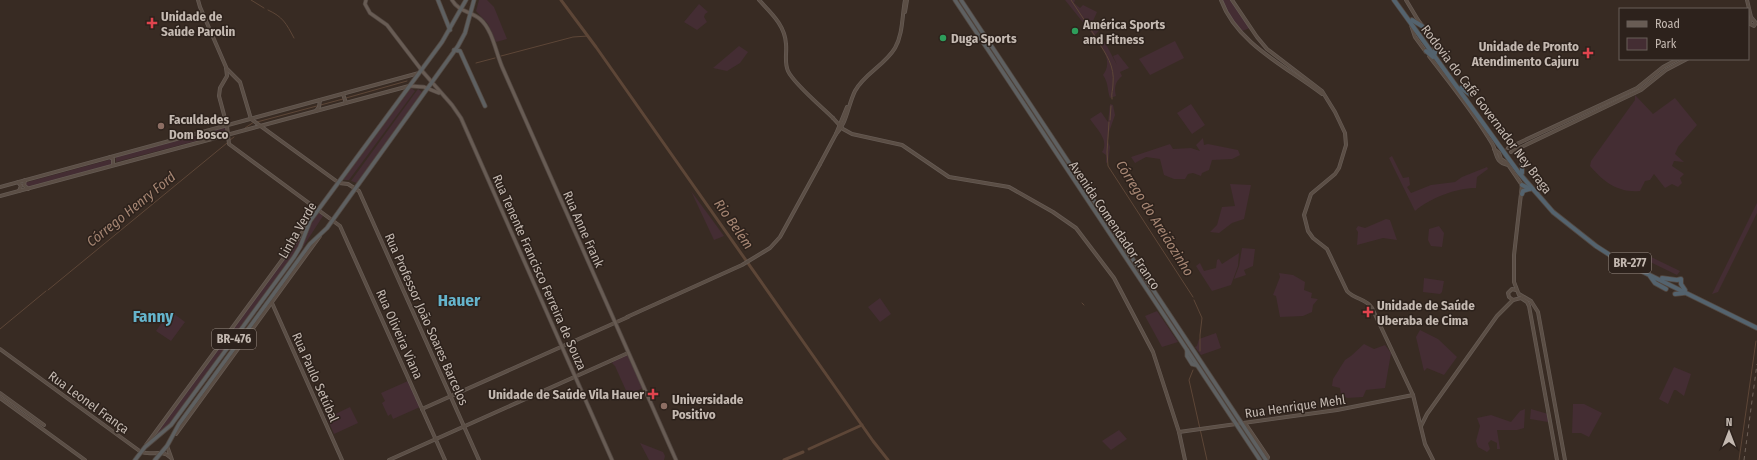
<svg xmlns="http://www.w3.org/2000/svg" width="1757" height="460" viewBox="0 0 1757 460" font-family="'Fira Sans Condensed',sans-serif">
<style>
.green{fill:#442d33}
.lines{fill:none;stroke-linecap:round;stroke-linejoin:round}
.stream{stroke:#5d4637;stroke-width:1}
.river{stroke:#5d4637;stroke-width:3}
.secondary-tunnel{stroke:#4d4038;stroke-width:2.5;stroke-dasharray:2.5 1;stroke-linecap:butt}
.secondary-casing{stroke:#665b54;stroke-width:4}
.primary-casing{stroke:#514640;stroke-width:4.5}
.trunk-casing{stroke:#534841;stroke-width:5}
.motorway-casing{stroke:#534841;stroke-width:5.5}
.secondary{stroke:#5b4e45;stroke-width:2.5}
.primary{stroke:#685c54;stroke-width:3}
.trunk{stroke:#5e6061;stroke-width:3.5}
.motorway{stroke:#54636e;stroke-width:4}
.rail{stroke:#6f6158;stroke-width:1;stroke-dasharray:4 4;stroke-linecap:butt}
.health-dot{fill:#e0444e;stroke:#2d221c;stroke-width:1.5}
.leisure-dot{fill:#2e9e5b;stroke:#2d221c;stroke-width:1.5}
.education-dot{fill:#8d6e63;stroke:#2d221c;stroke-width:1.5}
.labels{text-anchor:middle;stroke-width:3;stroke-linejoin:round;paint-order:stroke}
.shield{fill:#2d221c;stroke:#978c84;stroke-width:1}
.shield-label{font-size:12px;font-weight:bold;fill:#c4b9b1}
.poi-label{font-size:13px;font-weight:bold;fill:#c4b9b1;stroke:#2d221c;text-anchor:start}
.street-label{font-size:13px;fill:#c4b9b1;stroke:#2d221c}
.water-label{font-size:14px;font-style:italic;fill:#a68673;stroke:#2d221c}
.district-label{font-size:17px;font-weight:bold;fill:#65b4cc;stroke:#2d221c}
</style>
<rect width="100%" height="100%" fill="#382b23"/>
<g class="green">
<polygon points="479,0 487,0 494,7 507,39 496,42 488,24 476,11"/>
<polygon points="1065,0 1075,0 1074,3 1080,8 1083,5 1097,12 1093,21 1103,26 1094,36"/>
<polygon points="1222,0 1231,0 1250,28 1242,31 1228,14"/>
<polygon points="699,4 708,12 705,14 704,17 707,22 697,30 684,22"/>
<path d="M1101,35l16,30 -4,-9 5,-2 11,14 -9,4 2,4c-7,6 -8,12 -6,20l-6,2c-3,-8 -1,-14 -7,-23 10,-13 0,-25 -7,-37z"/>
<polygon points="1175,41 1184,58 1150,75 1139,59"/>
<polygon points="739,46 748,52 740,63 727,71 713,68"/>
<polygon points="411,88 415,91 349,180 343,180"/>
<polygon points="418,89 422,92 357,183 351,181"/>
<path d="M1635,95l18,19 22,-16 22,27 -19,22 -3,7 9,8 -10,-1 -2,5 12,8 -4,4 2,5 -4,4 -6,-3 -7,4 -11,-14 -4,6 -5,1 -5,10c-22,2 -36,-9 -50,-25l1,-5 44,-61z"/>
<path d="M1110,104l3,1 2,10 -6,17 -1,9 2,6 -2,15 -2,1v-8l-4,-3c8,-11 -6,-24 -12,-33l11,-7 7,10z"/>
<polygon points="1191,104 1205,125 1192,134 1177,113"/>
<polygon points="224,128 226,129 226,133 116,162 116,157"/>
<polygon points="1203,138 1204,145 1208,144 1238,150 1240,155 1232,159 1212,160 1209,170 1202,173 1201,176 1193,173 1188,174 1185,179 1174,179 1164,175 1160,159 1146,157 1135,163 1131,157 1170,144 1173,149 1191,148 1200,151 1196,145"/>
<path d="M1392,156l11,22 6,-1 1,8 -3,2 4,6 20,-8 24,-3 7,-5 25,-10 1,2 -11,8 -1,11c-20,0 -46,10 -61,23l-26,-53z"/>
<polygon points="112,159 113,164 26,187 24,183"/>
<polygon points="1230,184 1251,185 1244,219 1232,223 1219,233 1210,232 1217,225 1222,207 1235,206"/>
<polygon points="691,191 724,236 714,240"/>
<polygon points="1757,203 1757,213 1718,292 1712,294"/>
<polygon points="318,212 323,216 301,250 310,226"/>
<polygon points="1386,219 1390,220 1397,240 1383,238 1357,245 1358,232 1356,229 1358,226 1365,228"/>
<polygon points="1439,226 1444,233 1442,247 1431,246 1428,240 1429,229"/>
<polygon points="307,227 297,251 169,425 151,439"/>
<polygon points="1242,248 1255,249 1253,266 1244,270 1246,275 1234,279 1239,266"/>
<polygon points="1239,253 1238,266 1231,285 1212,291 1196,266 1200,263 1204,271 1216,268 1217,260 1219,259 1222,264"/>
<polygon points="1649,256 1680,271 1677,275 1646,260"/>
<polygon points="1279,273 1293,275 1305,282 1304,290 1312,293 1311,298 1318,299 1313,305 1312,312 1303,316 1280,317 1276,296 1273,295 1280,277"/>
<polygon points="1424,278 1444,281 1442,292 1440,294 1423,292"/>
<polygon points="880,298 891,314 880,322 868,307"/>
<polygon points="170,311 185,322 171,341 156,331"/>
<polygon points="1157,311 1178,342 1162,347 1145,316"/>
<polygon points="1420,330 1438,339 1457,357 1444,375 1427,368 1424,371 1416,337"/>
<polygon points="1216,333 1221,348 1201,355 1195,347 1197,346 1199,339"/>
<polygon points="1364,344 1374,349 1385,345 1391,353 1385,388 1366,390 1363,397 1347,398 1341,395 1340,388 1332,386 1333,379 1345,360 1351,356"/>
<polygon points="628,355 643,388 628,395 615,366 612,363 614,361"/>
<polygon points="1674,367 1691,374 1684,396 1676,390 1674,390 1668,404 1659,399"/>
<polygon points="408,381 420,407 393,419 391,414 388,416 382,403 385,401 381,393"/>
<polygon points="1573,404 1584,404 1602,413 1589,437 1581,433 1572,433"/>
<polygon points="350,407 358,423 334,434 327,418"/>
<polygon points="1525,409 1524,428 1517,430 1497,430 1500,449 1497,449 1497,443 1491,440 1488,443 1490,449 1487,452 1478,447 1476,441 1480,426 1477,418 1491,415 1511,422 1520,411"/>
<polygon points="1531,409 1548,414 1548,422 1530,419"/>
<polygon points="1119,430 1127,439 1111,450 1102,441"/>
<polygon points="640,443 663,452 665,456 664,460 649,460"/>
</g>
<g class="lines">
<g class="stream">
<polyline points="251,0 264,8"/>
<polyline points="1071,0 1095,36"/>
<path d="M268,10c15,7 18,13 26,28"/>
<path d="M1097,40c9,14 18,26 16,44 0,6 -2,9 -1,15"/>
<polyline points="501,56 573,37 588,36"/>
<polyline points="476,63 495,58"/>
<polyline points="346,98 407,81"/>
<polyline points="1110,120 1111,106"/>
<polyline points="257,122 343,99"/>
<polyline points="1109,122 1107,152 1108,166 1193,297"/>
<polyline points="245,128 254,122"/>
<polyline points="230,140 234,137"/>
<polyline points="48,290 227,143"/>
<polyline points="1194,300 1202,318 1200,335 1200,351"/>
<polyline points="1082,303 1084,305"/>
<polyline points="0,329 46,291"/>
<polyline points="1193,370 1189,380 1207,460"/>
<polyline points="1739,460 1756,341"/>
</g>
<g class="river">
<polyline points="561,0 596,47 873,441 888,460"/>
<polyline points="809,449 862,425"/>
<polyline points="784,460 803,452"/>
</g>
<polyline class="secondary-tunnel" points="1501,152 1508,148"/>
<defs>
<g id="secondary">
<polyline points="198,0 200,7 226,67 227,76 220,88 219,96 227,126 229,144 340,226 445,460"/>
<path d="M759,0c12,13 26,25 27,44 1,9 -2,18 2,27 6,13 34,36 45,47"/>
<path d="M1221,0c16,44 66,67 101,94"/>
<path d="M1232,0l25,37 10,12 55,42 13,21 10,21 1,12 -7,23 -4,6 -24,20 -7,21 4,16 5,7 14,11 20,42c8,9 19,7 25,17l41,87 12,49 8,16"/>
<polyline points="1406,0 1418,20 1435,43"/>
<polyline points="1747,0 1751,17 1750,24 1754,26 1756,23 1751,17"/>
<polyline points="905,12 907,0"/>
<polyline points="1411,25 1415,37 1426,52"/>
<path d="M1429,56c20,26 42,53 59,81 2,3 5,7 6,11 3,9 3,15 14,17"/>
<polyline points="226,68 240,82 251,119 339,183 348,184 359,191 479,460"/>
<polyline points="343,94 346,103"/>
<polyline points="316,111 319,107 320,100"/>
<polyline points="833,118 843,129 852,134 902,145 949,177 1009,187 1053,212 1076,228 1114,278 1153,352 1179,432 1185,460"/>
<path d="M836,134c11,-11 12,-29 19,-43 9,-17 30,-26 40,-43 8,-14 7,-32 10,-48"/>
<polyline points="1508,148 1637,88 1663,67 1678,59"/>
<polyline points="1494,149 1499,153 1501,159 1507,163 1522,185 1514,255 1514,282 1519,295"/>
<polyline points="1511,152 1641,90 1666,70 1687,59"/>
<polyline points="110,157 113,159 113,165"/>
<polyline points="820,164 836,134 847,107"/>
<polyline points="25,180 24,185 28,189"/>
<polyline points="18,182 21,186 19,191"/>
<polyline points="0,187 419,73"/>
<polyline points="0,196 409,86"/>
<polyline points="1519,294 1531,301 1538,312 1565,460"/>
<polyline points="1513,300 1509,297 1508,293 1512,289 1516,290"/>
<polyline points="272,303 342,460"/>
<polyline points="627,317 742,265 770,248 780,237 820,164"/>
<path d="M0,349l141,103c10,4 21,-3 29,5"/>
<polyline points="0,393 44,425"/>
<polyline points="0,398 85,460"/>
<polyline points="422,409 628,317"/>
<polyline points="1245,423 1268,457 1267,460"/>
<polyline points="1421,426 1427,414 1497,316 1513,300 1521,298 1527,302 1529,306 1557,460"/>
<polyline points="1179,432 1337,410 1413,395"/>
<polyline points="176,434 320,236"/>
<polyline points="146,445 307,226"/>
<polyline points="167,446 172,460"/>
<polyline points="389,460 628,353"/>
</g>
<g id="primary">
<polyline points="366,0 365,4 370,13 387,25 423,72 452,105 461,118 612,460"/>
<path d="M452,0c7,12 18,11 28,19 13,11 16,35 23,50l173,391"/>
<polyline points="410,86 424,87 439,93"/>
</g>
<g id="trunk">
<polyline points="438,0 450,30"/>
<polyline points="955,0 1260,460"/>
<polyline points="961,0 1266,460"/>
<polyline points="454,50 460,51 485,106"/>
<polyline points="1187,350 1187,356 1192,364 1196,365"/>
<polyline points="135,460 145,447 171,425 294,257 300,247 310,221 442,42 466,0"/>
<polyline points="155,460 167,446 179,424 310,244 327,228 458,46 465,33 474,0"/>
</g>
<g id="motorway">
<polyline points="1394,0 1519,173 1553,212 1596,246 1613,257 1757,328"/>
<polyline points="1412,20 1422,26"/>
<polyline points="1435,43 1435,53"/>
<polyline points="1426,51 1433,57"/>
<polyline points="1461,88 1471,95"/>
<polyline points="1522,161 1522,173"/>
<polyline points="1522,185 1530,189"/>
<polyline points="1522,194 1523,191 1529,189"/>
<polyline points="1650,276 1655,283 1666,289"/>
<polyline points="1662,278 1677,280 1681,279 1681,284 1685,290"/>
<polyline points="1675,294 1684,293"/>
</g>
</defs>
<use href="#secondary" class="secondary-casing"/>
<use href="#primary" class="primary-casing"/>
<use href="#trunk" class="trunk-casing"/>
<use href="#motorway" class="motorway-casing"/>
<use href="#secondary" class="secondary"/>
<use href="#primary" class="primary"/>
<use href="#trunk" class="trunk"/>
<use href="#motorway" class="motorway"/>
<polyline class="rail" points="1744,460 1757,364"/>
</g>
<g class="health-dot">
<path d="M150 17h4v4h4v4h-4v4h-4v-4h-4v-4h4z"/>
<path d="M1586 47h4v4h4v4h-4v4h-4v-4h-4v-4h4z"/>
<path d="M1366 306h4v4h4v4h-4v4h-4v-4h-4v-4h4z"/>
<path d="M651 388h4v4h4v4h-4v4h-4v-4h-4v-4h4z"/>
</g>
<g class="leisure-dot">
<circle cx="1075" cy="31" r="4"/>
<circle cx="943" cy="38" r="4"/>
</g>
<g class="education-dot">
<circle cx="161" cy="126" r="4"/>
<circle cx="664" cy="406" r="4"/>
</g>
<g class="labels">
<g class="shield">
<rect x="1609" y="253" width="42" height="20" rx="3"/>
<rect x="212" y="329" width="44" height="20" rx="3"/>
</g>
<g class="shield-label">
<text x="1630" y="267">BR-277</text>
<text x="234" y="343">BR-476</text>
</g>
<g class="poi-label">
<text x="161" y="21">Unidade de<tspan x="161" dy="15">Saúde Parolin</tspan></text>
<text x="1083" y="29">América Sports<tspan x="1083" dy="15">and Fitness</tspan></text>
<text x="951" y="43">Duga Sports</text>
<text x="1579" y="51" text-anchor="end">Unidade de Pronto<tspan x="1579" dy="15">Atendimento Cajuru</tspan></text>
<text x="169" y="124">Faculdades<tspan x="169" dy="15">Dom Bosco</tspan></text>
<text x="1377" y="310">Unidade de Saúde<tspan x="1377" dy="15">Uberaba de Cima</tspan></text>
<text x="644" y="399" text-anchor="end">Unidade de Saúde Vila Hauer</text>
<text x="672" y="404">Universidade<tspan x="672" dy="15">Positivo</tspan></text>
</g>
<g class="street-label">
<text transform="translate(1487 109) rotate(53)" y="5">Rodovia do Café Governador Ney Braga</text>
<text transform="translate(1115 225) rotate(56)" y="5">Avenida Comendador Franco</text>
<text transform="translate(584 229) rotate(66)" y="5">Rua Anne Frank</text>
<text transform="translate(297 230) rotate(-60)" y="5">Linha Verde</text>
<text transform="translate(540 272) rotate(66)" y="5">Rua Tenente Francisco Ferreira de Souza</text>
<text transform="translate(427 319) rotate(66)" y="5">Rua Professor João Soares Barcelos</text>
<text transform="translate(400 334) rotate(66)" y="5">Rua Oliveira Viana</text>
<text transform="translate(316 377) rotate(66)" y="5">Rua Paulo Setúbal</text>
<text transform="translate(89 402) rotate(36)" y="5">Rua Leonel França</text>
<text transform="translate(1295 406) rotate(-8)" y="5">Rua Henrique Mehl</text>
</g>
<g class="water-label">
<text transform="translate(131 209) rotate(-39)" y="5">Córrego Henry Ford</text>
<text transform="translate(1155 218) rotate(58)" y="5">Córrego do Areiãozinho</text>
<text transform="translate(734 224) rotate(55)" y="5">Rio Belém</text>
</g>
<g class="district-label">
<text x="459" y="306">Hauer</text>
<text x="153" y="322">Fanny</text>
</g>
</g>
<rect x="1619" y="8" width="130" height="52" fill="#2d221c" stroke="#695e58"/>
<rect x="1627" y="21" width="20" height="6" fill="#685c54" stroke="#695e58"/>
<text x="1655" y="28" font-size="12" fill="#c4b9b1">Road</text>
<rect x="1627" y="38" width="20" height="12" fill="#442d33" stroke="#695e58"/>
<text x="1655" y="48" font-size="12" fill="#c4b9b1">Park</text>
<g transform="translate(1729 432)" stroke="#2d221c" stroke-width="3" paint-order="stroke">
<path d="M0-3L7 15L0 10L-7 15Z" fill="#c4b9b1"/>
<text y="-6" font-size="11" font-weight="bold" text-anchor="middle" fill="#c4b9b1">N</text>
</g>
</svg>
